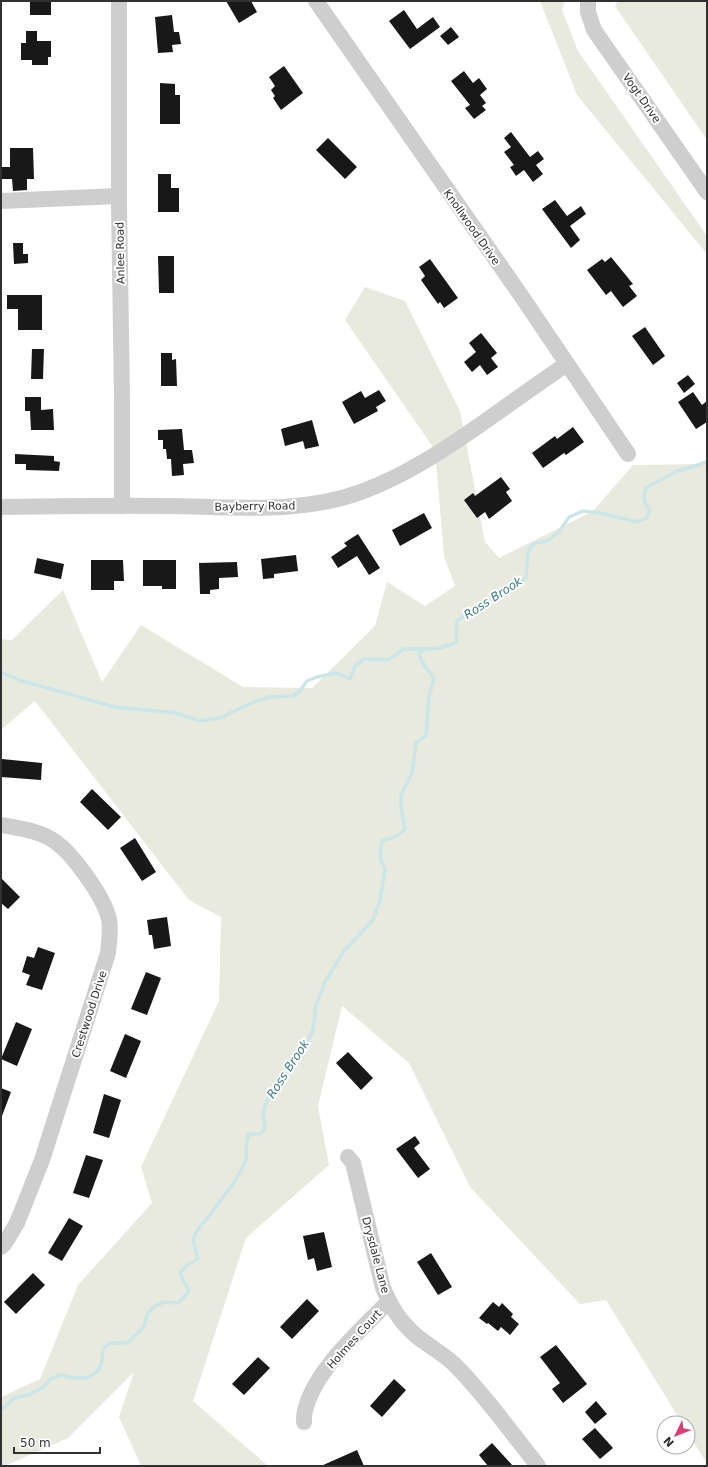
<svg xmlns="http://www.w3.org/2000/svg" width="708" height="1467" viewBox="0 0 708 1467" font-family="'DejaVu Sans',sans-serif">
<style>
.green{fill:#e7eadc}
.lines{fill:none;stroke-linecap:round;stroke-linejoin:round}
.stream{stroke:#cae6e9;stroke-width:3.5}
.building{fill:#181818}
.minor{stroke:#cecece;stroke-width:16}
.labels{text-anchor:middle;stroke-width:4;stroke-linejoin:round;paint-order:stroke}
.street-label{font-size:11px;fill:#313131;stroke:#fff}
.water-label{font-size:12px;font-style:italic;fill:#3c7b83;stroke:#fff}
</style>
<rect width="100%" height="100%" fill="#fff"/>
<g class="green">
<polygon points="540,1 565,1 562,10 578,51 707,236 707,254 577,95"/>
<polygon points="618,1 707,1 707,140 615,6"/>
<polygon points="365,287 405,301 460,411 485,542 499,558 593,511 633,465 707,464 707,1464 688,1433 688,1423 682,1423 606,1300 580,1304 470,1187 409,1063 342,1006 318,1106 329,1165 246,1238 193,1401 268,1466 141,1466 119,1417 134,1372 68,1438 5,1466 1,1466 1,1397 40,1379 78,1285 152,1203 141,1167 219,1001 221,917 189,900 35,701 1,730 1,639 12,640 63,590 102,682 141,625 243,687 312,688 375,626 387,582 425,606 455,586 444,556 435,450 345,320"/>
</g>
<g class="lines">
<g class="stream">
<polyline points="1,672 19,680 115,707 177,713 199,721 220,718 249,704 269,697 293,696 300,691 307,681 317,677 336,673 350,679 355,666 364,659 388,660 404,649 424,649"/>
<path d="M1,1410l13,-12 14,-3 16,-8 6,-8 11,-4 14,3h12l11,-7 4,-10 1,-12 7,-6h13l5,-1 16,-15 3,-12 6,-8 11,-5 14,1 11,-12 -9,-18 6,-7 12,-7 -5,-19 4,-9c12,-16 45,-55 49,-72 2,-9 -2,-15 3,-25h11l5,-6 -2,-13 2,-9 5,-12 15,-17 17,-24 11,-23 3,-25 10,-25 18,-29 29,-31 7,-20 5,-30 -4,-11 -1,-9 3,-10c10,-1 15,-4 22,-11l-4,-21v-13l11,-22 4,-30 10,-8 3,-39 5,-17c-5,-9 -13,-16 -15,-25l5,-5 15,-1 17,-5 1,-22 34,-22 23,-12 12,-9 2,-26 5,-8 16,-4 10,-8 10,-15 14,-6 17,2 37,9 10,-4 3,-8c-7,-7 -7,-12 -4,-22l29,-16 32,-10"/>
</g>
</g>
<g class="building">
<rect x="30" y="1" width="21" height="14"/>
<polygon points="226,1 251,1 257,12 239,23"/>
<polygon points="404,10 417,29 433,17 440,27 410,49 389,21"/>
<polygon points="172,15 174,32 179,32 181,44 172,45 173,52 158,53 155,17"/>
<polygon points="451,27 459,37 448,45 440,36"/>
<polygon points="26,31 37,31 37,41 51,41 51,57 48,57 48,65 32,65 32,60 21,60 21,43 26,43"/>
<polygon points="284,66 303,93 281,110 273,98 275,96 271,90 275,86 269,77"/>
<polygon points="464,71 473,83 479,78 487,89 480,95 486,103 482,106 486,110 474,119 465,108 470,105 451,81"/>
<polygon points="160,83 175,84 175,95 180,95 180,124 160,124"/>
<polygon points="511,132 530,157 538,151 544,159 536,165 543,174 533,182 524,170 516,176 510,167 514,165 504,152 511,147 504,138"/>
<polygon points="328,138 357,167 345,179 316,150"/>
<polygon points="10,148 33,148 34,179 27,179 27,190 13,191 12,179 1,179 1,167 10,167"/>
<polygon points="158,174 171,174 171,188 179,188 179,212 158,212"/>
<polygon points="555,200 567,216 581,206 586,214 570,226 580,240 571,248 542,209"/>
<polygon points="13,243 23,243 23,254 28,254 28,263 14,264"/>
<polygon points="158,256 174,256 174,293 159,293"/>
<polygon points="611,257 633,284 629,286 637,296 623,307 611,291 606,295 587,270 602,259 605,262"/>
<polygon points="430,259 458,298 444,308 440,302 438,304 421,280 425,276 419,267"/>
<polygon points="7,295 42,295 42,330 18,330 18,309 7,309"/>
<polygon points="645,327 665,356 653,365 632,336"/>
<polygon points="481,333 497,353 491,358 498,367 487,375 480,365 472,372 464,362 476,352 469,343"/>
<polygon points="32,349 44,349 43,379 31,379"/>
<polygon points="161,353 172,353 172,360 176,359 177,386 161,386"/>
<polygon points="688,375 695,384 684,393 677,383"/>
<polygon points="379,390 386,401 376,407 378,411 354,424 342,402 361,391 365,398"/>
<polygon points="693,392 702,405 707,401 707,422 696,429 678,402"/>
<polygon points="25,397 41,397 41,410 53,409 54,430 31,430 30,411 25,411"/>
<polygon points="312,420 319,446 305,449 303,441 285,446 281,429"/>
<polygon points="573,427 584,442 566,455 564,453 543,468 532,453 555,436 557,439"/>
<polygon points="182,429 184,450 192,450 194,463 183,464 184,475 172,476 171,459 167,459 166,449 163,449 163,440 158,440 158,430"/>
<polygon points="15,454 54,456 54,461 60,462 59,471 26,470 26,464 15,464"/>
<polygon points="501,477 510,489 506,492 512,501 489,519 485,512 477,518 464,500 473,493 475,496"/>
<polygon points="424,513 432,528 400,546 392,530"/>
<polygon points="358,534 380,568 369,575 357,556 338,568 331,557 347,546 344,543"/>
<polygon points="296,555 298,571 274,574 274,578 263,579 261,559"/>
<polygon points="37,558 64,564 61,579 34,573"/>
<polygon points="91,560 123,560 124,581 114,581 114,590 91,590"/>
<polygon points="143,560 176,560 176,589 162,589 162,586 143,586"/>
<polygon points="237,562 238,577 219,578 219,589 210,590 210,594 200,594 199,563"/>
<polygon points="2,759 42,763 41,780 1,777"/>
<polygon points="92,789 121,817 108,830 80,802"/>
<polygon points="135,838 156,872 142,881 120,848"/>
<polygon points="1,878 20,897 8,909 1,903"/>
<polygon points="167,917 171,946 154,949 152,935 149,935 147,920"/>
<polygon points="38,947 55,953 42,990 26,985 30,975 22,972 27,956 34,958"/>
<polygon points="146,972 161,978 147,1015 131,1009"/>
<polygon points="16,1022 32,1029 17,1066 1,1059"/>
<polygon points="125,1034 141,1041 126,1078 110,1071"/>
<polygon points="348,1052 373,1078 361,1090 336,1063"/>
<polygon points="1,1088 11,1092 2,1116 1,1116"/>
<polygon points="104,1094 121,1100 109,1138 93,1133"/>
<polygon points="415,1136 420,1143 414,1148 430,1169 418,1178 396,1149"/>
<polygon points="86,1155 103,1160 89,1198 73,1193"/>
<polygon points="69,1218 83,1226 62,1261 48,1253"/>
<polygon points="324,1232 332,1267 317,1271 314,1258 308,1260 303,1236"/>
<polygon points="431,1253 452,1287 438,1295 417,1262"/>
<polygon points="33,1273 45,1285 16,1314 4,1302"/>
<polygon points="307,1299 319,1311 292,1339 280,1327"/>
<polygon points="493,1302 499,1307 502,1303 513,1314 511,1317 519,1324 510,1335 501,1327 498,1331 488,1323 487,1324 479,1318"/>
<polygon points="556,1345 587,1384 563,1403 552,1389 560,1383 540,1357"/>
<polygon points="258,1357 270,1368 244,1395 232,1384"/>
<polygon points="394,1379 406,1390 382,1417 370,1406"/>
<polygon points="596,1401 607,1414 595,1424 585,1412"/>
<polygon points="595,1428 613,1448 600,1459 582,1439"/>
<polygon points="492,1443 513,1466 488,1466 479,1455"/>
<polygon points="357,1450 364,1466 321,1466"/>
</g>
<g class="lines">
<g class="minor">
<polyline points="119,1 119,205 122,398 122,506"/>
<polyline points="316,1 520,294 628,454"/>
<polyline points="588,1 588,12 594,30 707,192"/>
<polyline points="1,201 119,196"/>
<path d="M1,507c57,-1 114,-2 170,-1 63,1 130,8 190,-14 46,-17 86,-44 126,-72 27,-19 53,-38 80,-56"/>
<path d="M1,825c16,3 35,5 50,14 20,11 53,58 58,80 2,10 0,23 -1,34l-66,207 -25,63 -12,20 -4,4"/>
<path d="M348,1157l5,6 30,125c7,17 15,31 28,43 13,13 31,21 44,34 30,30 56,67 83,101"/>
<path d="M304,1422c0,-4 0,-10 2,-15 11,-39 55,-77 83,-106"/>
</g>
</g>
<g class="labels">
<g class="street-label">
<text transform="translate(642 98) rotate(55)" y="4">Vogt Drive</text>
<text transform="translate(472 227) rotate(55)" y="4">Knollwood Drive</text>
<text transform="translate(120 253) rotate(-91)" y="4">Anlee Road</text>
<text transform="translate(255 506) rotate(-1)" y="4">Bayberry Road</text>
<text transform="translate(89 1014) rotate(-72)" y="4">Crestwood Drive</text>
<text transform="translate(376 1255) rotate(75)" y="4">Drysdale Lane</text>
<text transform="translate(354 1339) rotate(-48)" y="4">Holmes Court</text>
</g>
<g class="water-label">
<text transform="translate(493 598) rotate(-33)" y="4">Ross Brook</text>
<text transform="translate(288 1069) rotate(-57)" y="4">Ross Brook</text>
</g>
</g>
<rect width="708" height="1467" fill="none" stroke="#313131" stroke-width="4"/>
<g transform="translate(676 1435) rotate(227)"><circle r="19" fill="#ffffff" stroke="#adadad"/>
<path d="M0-3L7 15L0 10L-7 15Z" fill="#de3c74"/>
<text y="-6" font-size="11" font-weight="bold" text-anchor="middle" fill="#313131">N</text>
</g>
<path d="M14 1447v6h86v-6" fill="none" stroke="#313131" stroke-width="2"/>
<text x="20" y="1447" font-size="12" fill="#313131" stroke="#ffffff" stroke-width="3" paint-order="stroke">50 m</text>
</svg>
